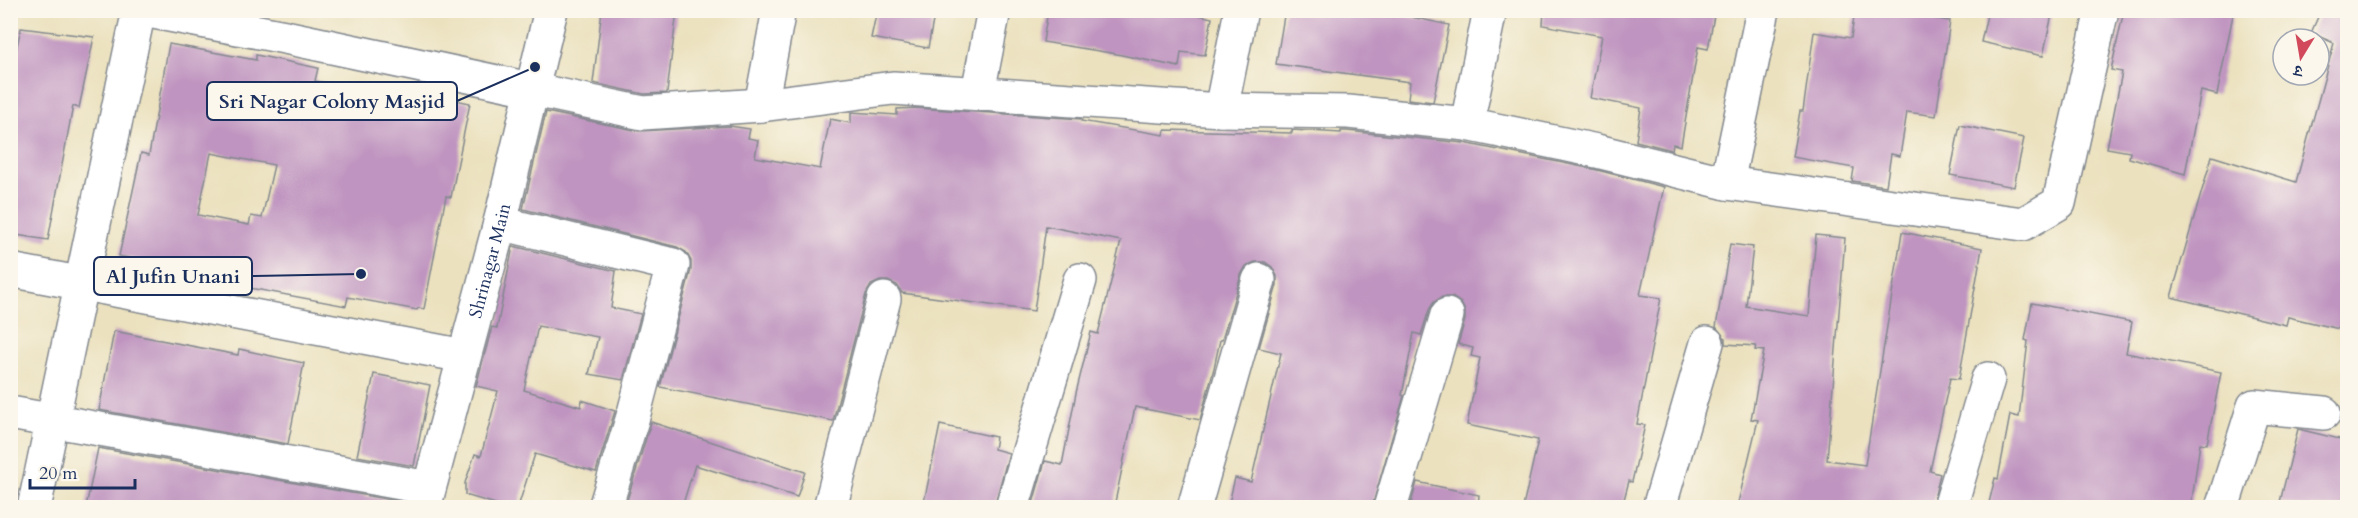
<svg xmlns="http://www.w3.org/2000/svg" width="2358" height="518" viewBox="0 0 2358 518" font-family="Cardo,'Noto Serif Devanagari',serif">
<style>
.building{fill:#bf94c0;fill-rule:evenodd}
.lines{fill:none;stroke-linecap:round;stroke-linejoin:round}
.minor-casing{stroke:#83888e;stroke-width:36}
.minor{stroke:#fff;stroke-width:33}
.labels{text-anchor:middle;stroke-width:4.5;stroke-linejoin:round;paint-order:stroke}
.street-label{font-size:18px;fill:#1b2f5e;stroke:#fbf7ec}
.leader{fill:none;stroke:#1b2f5e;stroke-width:2}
.callout-dot{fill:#1b2f5e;stroke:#fbf7ec;stroke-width:2}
.callout{fill:#fbf7ec;stroke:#1b2f5e;stroke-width:2}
.callout-label{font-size:20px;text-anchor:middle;font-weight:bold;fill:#1b2f5e}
</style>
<rect width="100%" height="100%" fill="#fbf7ec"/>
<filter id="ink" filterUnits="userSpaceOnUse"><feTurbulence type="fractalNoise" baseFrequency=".0167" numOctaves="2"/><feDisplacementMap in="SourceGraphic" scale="12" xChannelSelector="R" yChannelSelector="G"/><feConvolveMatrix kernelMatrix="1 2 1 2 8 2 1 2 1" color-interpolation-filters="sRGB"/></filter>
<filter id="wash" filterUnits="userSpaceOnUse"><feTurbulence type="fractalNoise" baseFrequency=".008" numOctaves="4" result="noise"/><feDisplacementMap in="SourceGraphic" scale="24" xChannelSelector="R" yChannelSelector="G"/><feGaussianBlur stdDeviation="1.35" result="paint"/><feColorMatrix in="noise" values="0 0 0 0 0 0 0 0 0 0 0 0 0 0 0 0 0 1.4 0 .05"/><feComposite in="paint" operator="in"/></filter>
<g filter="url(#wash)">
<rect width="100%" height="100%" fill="#ebe1be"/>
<g id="blocks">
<g class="building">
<polygon points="602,10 677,10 667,93 644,94 593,83"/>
<polygon points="877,10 935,10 928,48 871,38"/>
<polygon points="1048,10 1177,10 1212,18 1205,55 1181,52 1179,67 1117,54 1043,42"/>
<polygon points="1285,10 1379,10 1449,25 1433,102 1408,99 1410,82 1276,64"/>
<polygon points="1544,10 1715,10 1708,49 1698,47 1681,146 1673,144 1672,150 1636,141 1641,108 1590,98 1602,36 1543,25"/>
<polygon points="1855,10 1880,10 1950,21 1936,116 1907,112 1900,156 1891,154 1886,186 1852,181 1854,168 1792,157 1800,111 1803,111 1814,32 1851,38"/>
<polygon points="1988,10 2053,10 2043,56 1981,42"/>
<polygon points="2124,10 2234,10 2217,95 2201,91 2185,174 2129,158 2130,152 2107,148 2122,72 2111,70"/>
<polygon points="2321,10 2348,10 2348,331 2288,317 2286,325 2171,297 2212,156 2296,182 2334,43 2311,33"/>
<polygon points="21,28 94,37 79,108 73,106 48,240 10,234 10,78"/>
<path d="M169,44l87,16v-5l62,13 -3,13 88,14 2,-6 65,14 -19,94 -5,-1 -22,113 -6,-1 -1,2 -69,-13 -2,9 -123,-23 1,-5 -105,-22 22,-103 8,2zM211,153l63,12 -12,53 -11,-2 -2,9 -51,-10z"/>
<polygon points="916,108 1082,119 1081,121 1164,135 1165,130 1292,133 1292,130 1341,133 1341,131 1347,131 1464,143 1593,169 1664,187 1640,295 1661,298 1637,424 1645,425 1632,482 1629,481 1622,507 1523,507 1538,440 1467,425 1480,358 1471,356 1473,348 1458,344 1465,320 1465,311 1461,303 1452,297 1442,297 1434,302 1429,310 1421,335 1414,333 1402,395 1404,396 1372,507 1228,507 1235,478 1251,482 1281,353 1259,348 1277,285 1277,276 1272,267 1265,262 1255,262 1246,266 1241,275 1222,340 1220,340 1214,368 1200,420 1135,407 1114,507 1032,507 1045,461 1062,465 1076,393 1091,332 1098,334 1121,241 1046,226 1034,311 902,293 897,285 888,281 880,281 871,285 866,294 833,421 660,387 691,270 691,261 686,252 677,247 523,209 546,112 639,131 730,126 750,129 748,138 758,140 755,157 820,169 830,119 851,123 851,112 897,115 897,109"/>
<polygon points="1960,125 2024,138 2014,187 1950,175"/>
<polygon points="1902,232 1982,248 1959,379 1950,378 1930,471 1940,474 1932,507 1737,507 1758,420 1751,419 1764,351 1755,350 1756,346 1725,344 1725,338 1716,327 1730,244 1753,247 1746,306 1809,316 1816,235 1845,238 1827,460 1865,465"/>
<polygon points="513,246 616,271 611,308 641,314 623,380 589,374 598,337 538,326 524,390 581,407 582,400 615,411 596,472 535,454 518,507 506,507 465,495 465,483 475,454 481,456 498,391 476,386 492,327 497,328"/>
<polygon points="2032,303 2132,322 2126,353 2221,372 2207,444 2200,443 2191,507 1988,507 1995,478 1998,479 2010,415 2019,417 2028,341 2025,340"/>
<polygon points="114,331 238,355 239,349 304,363 288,444 99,410"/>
<polygon points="374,374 430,385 414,466 357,456"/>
<polygon points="651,422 805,472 797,497 695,465 682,507 625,507"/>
<polygon points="940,425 996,437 994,449 1009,453 994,507 923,507"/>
<polygon points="2298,429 2348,441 2348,507 2302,507 2280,502"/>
<polygon points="98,448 397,501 396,507 86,507"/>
<polygon points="1417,482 1479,495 1478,507 1410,507"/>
</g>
</g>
</g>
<g filter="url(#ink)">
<use href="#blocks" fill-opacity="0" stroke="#83888e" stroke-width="1.5"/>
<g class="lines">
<defs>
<g id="minor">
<polyline points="143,10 285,37 643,113 761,105 893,88 1221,110 1348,112 1467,124 1597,151 1727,183 2023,224 2059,203 2102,10"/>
<polyline points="978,92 994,10"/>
<polyline points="761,105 779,10"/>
<polyline points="1221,110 1241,10"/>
<polyline points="1467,124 1490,10"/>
<polyline points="1727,183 1763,10"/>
<polyline points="500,223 673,265 634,413 605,508"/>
<polyline points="10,270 464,356"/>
<polyline points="10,413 429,488"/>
<polyline points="34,508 139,10"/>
<path id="s1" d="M424,508l76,-285 51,-213"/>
<polyline points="830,508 884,299"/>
<polyline points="1012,508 1080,280"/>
<polyline points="1194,508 1259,280"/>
<polyline points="1390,508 1447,315"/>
<polyline points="1659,508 1707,343"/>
<polyline points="1950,508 1988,379"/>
<polyline points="2222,508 2254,406 2324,413"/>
</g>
</defs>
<use href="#minor" class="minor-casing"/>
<use href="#minor" class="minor"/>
</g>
</g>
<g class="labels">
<g class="street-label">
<text dy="6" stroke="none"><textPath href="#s1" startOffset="256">Shrinagar Main</textPath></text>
</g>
</g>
<path class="leader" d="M535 67L457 101M361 274L252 276"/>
<g class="callout-dot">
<circle cx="535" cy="67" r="6"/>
<circle cx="361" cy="274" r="6"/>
</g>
<g class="callout">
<rect x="207" y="82" width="250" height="38" rx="6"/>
<rect x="94" y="257" width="158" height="38" rx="6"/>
</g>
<g class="callout-label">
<text x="332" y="108">Sri Nagar Colony Masjid</text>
<text x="173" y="283">Al Jufin Unani</text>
</g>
<rect width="2358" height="518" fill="none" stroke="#fbf7ec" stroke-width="36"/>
<g transform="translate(2301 57) rotate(191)"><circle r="28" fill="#fbf7ec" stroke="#a1a7b3" stroke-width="1.5"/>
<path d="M0-4.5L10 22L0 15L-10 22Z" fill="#d1495b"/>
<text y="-9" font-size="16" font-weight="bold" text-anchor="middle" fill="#1b2f5e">उ</text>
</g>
<path d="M30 479v9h105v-9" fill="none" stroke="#1b2f5e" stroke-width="3"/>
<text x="39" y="479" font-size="18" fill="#1b2f5e" stroke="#fbf7ec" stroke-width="4.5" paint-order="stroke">20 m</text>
</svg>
